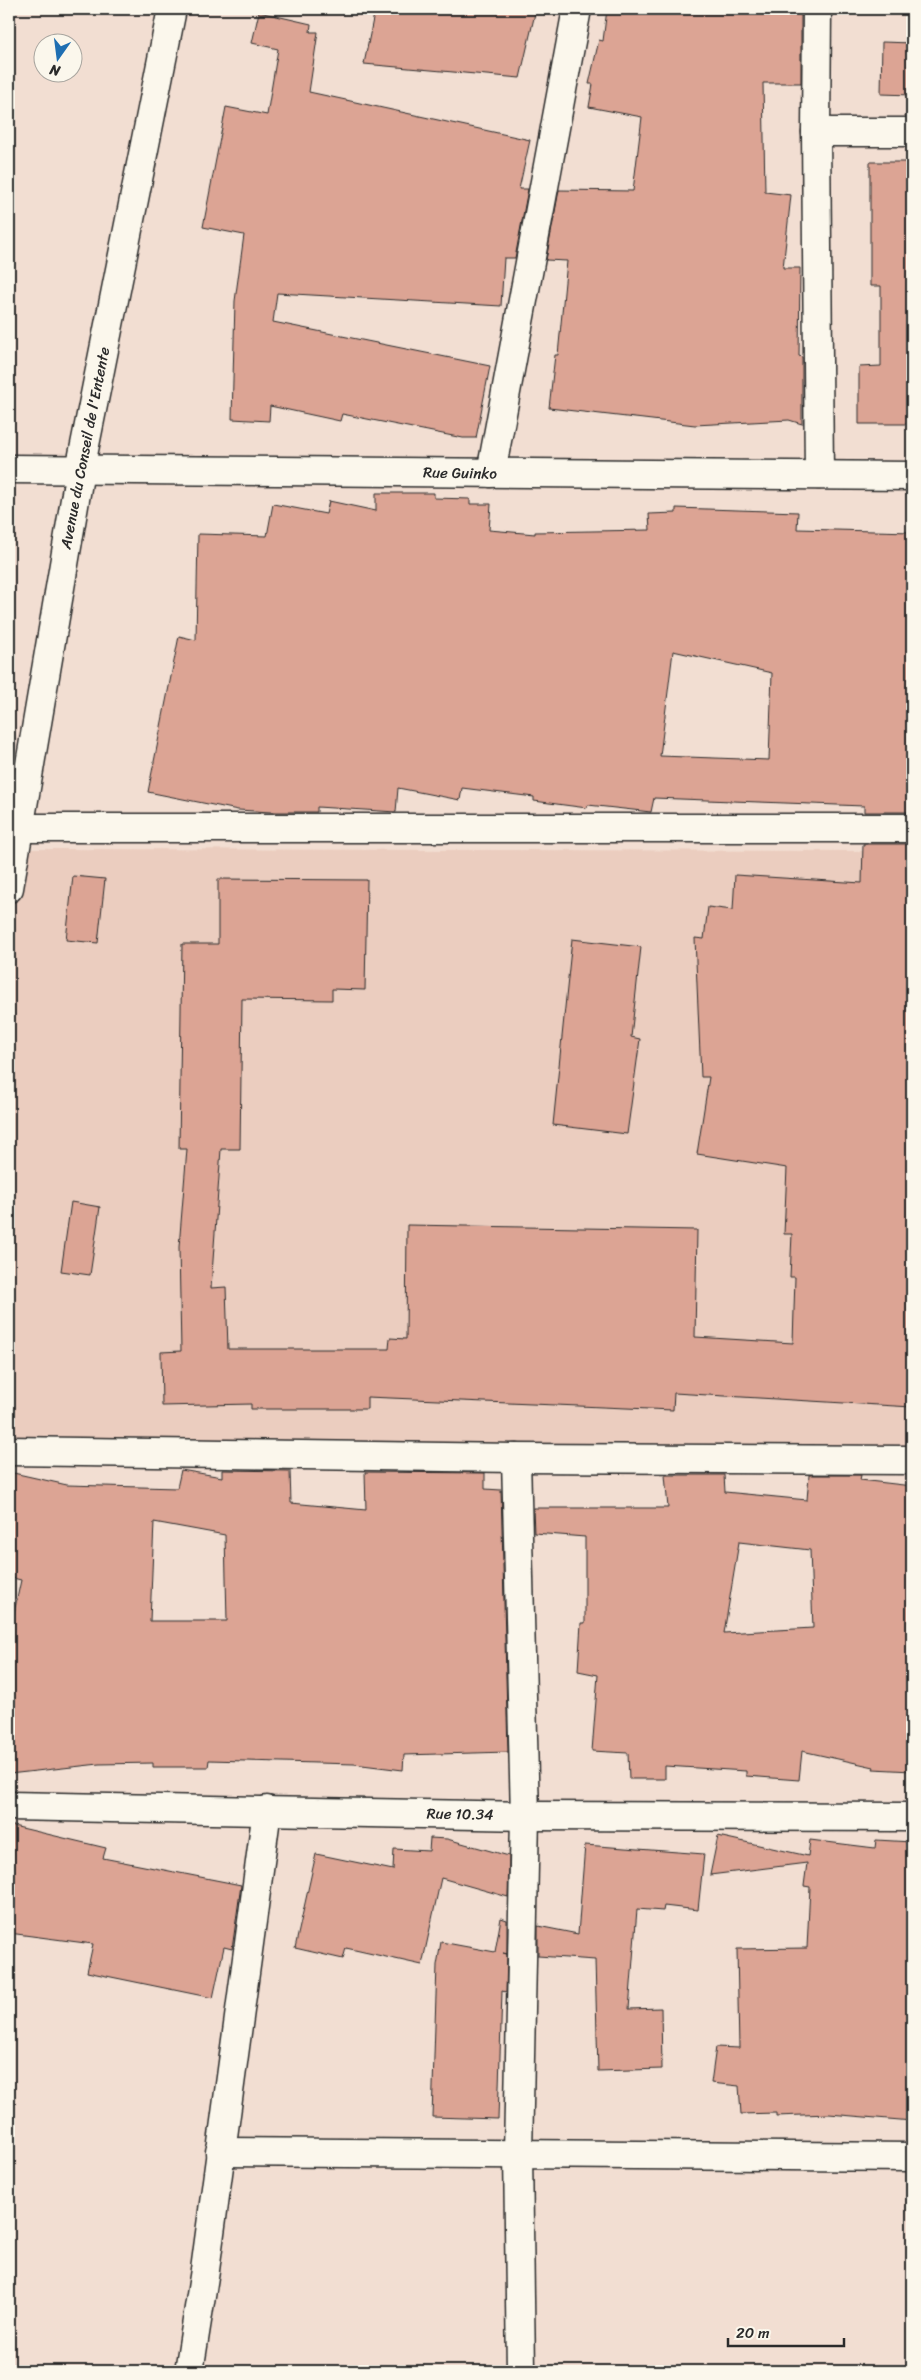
<svg xmlns="http://www.w3.org/2000/svg" width="921" height="2380" viewBox="0 0 921 2380" font-family="Sriracha,sans-serif">
<style>
.built{fill:#ebcdbf}
.building{fill:#dca494;stroke:#2b2b2b;fill-rule:evenodd}
.lines{fill:none;stroke-linecap:round;stroke-linejoin:round}
.minor-casing{stroke:#2b2b2b;stroke-width:31}
.tertiary-casing{stroke:#2b2b2b;stroke-width:31}
.minor{stroke:#fbf7ec;stroke-width:28}
.tertiary{stroke:#fbf7ec;stroke-width:28}
.labels{text-anchor:middle;stroke-width:4;stroke-linejoin:round;paint-order:stroke}
.street-label{font-size:15px;fill:#2b2b2b;stroke:#fbf7ec}
</style>
<rect width="100%" height="100%" fill="#f2ded2"/>
<filter id="ink" filterUnits="userSpaceOnUse"><feTurbulence type="fractalNoise" baseFrequency=".02" numOctaves="2"/><feDisplacementMap in="SourceGraphic" scale="10" xChannelSelector="R" yChannelSelector="G"/><feConvolveMatrix kernelMatrix="1 2 1 2 8 2 1 2 1" color-interpolation-filters="sRGB"/></filter>
<g filter="url(#ink)">
<polygon class="built" points="22,849 912,851 912,1447 9,1443 9,931"/>
<g class="building">
<polygon points="375,9 536,9 520,78 364,64"/>
<polygon points="607,9 801,9 801,83 763,83 765,192 791,195 783,268 800,268 799,356 802,357 802,424 789,420 695,425 549,408 555,355 558,355 567,261 546,260 559,190 633,191 642,117 589,107 593,84 589,84 599,40 603,41"/>
<polygon points="259,12 311,24 310,32 318,32 309,92 530,140 519,189 528,189 515,258 504,258 501,306 277,293 273,322 490,366 476,438 463,438 342,414 340,421 270,406 269,421 232,419 235,301 244,235 203,227 226,107 267,115 278,49 252,43"/>
<polygon points="882,42 912,43 912,95 881,94"/>
<polygon points="870,162 912,162 912,424 859,424 859,367 881,366 881,286 870,286"/>
<path d="M376,493h58v5l36,1v5h21l-2,26 46,4v-2l115,-2 -1,-16 27,-1v-5l122,4 -1,17 115,3v280h-48v-6l-210,-8 -3,14 -63,-7 -1,3 -53,-7v-4l-72,-9 -2,12 -62,-12 -2,24 -79,-5v5h-46l-33,-2 -90,-18 31,-156 17,4 2,-106 69,2 6,-32 53,10 3,-13 47,10zM673,651l99,22 -3,87 -109,-4z"/>
<polygon points="863,844 911,844 912,1407 674,1393 673,1410 367,1397 367,1409 251,1409 251,1404 162,1406 161,1352 181,1351 179,1247 187,1149 179,1149 182,944 218,944 218,879 367,880 365,990 332,989 332,1000 242,999 240,1149 221,1149 211,1288 226,1287 228,1349 389,1349 390,1338 406,1339 407,1225 697,1230 695,1337 793,1343 795,1277 790,1277 792,1234 784,1234 787,1168 697,1154 709,1077 701,1077 695,938 704,939 708,907 733,910 735,875 862,883"/>
<polygon points="73,876 105,879 98,943 66,940"/>
<polygon points="572,939 641,947 631,1037 640,1039 627,1134 553,1125"/>
<polygon points="71,1202 100,1207 90,1275 61,1271"/>
<path d="M181,1470l41,7v-7l68,1 1,32 75,7 -1,-38 120,1v16l16,1 7,262 -104,3 -1,15 -49,-6 -145,-4 -1,7h-55v-4l-54,1 -90,10v-138l12,-56 -12,-3v-105l58,13 110,3zM154,1522l71,13 2,86h-77z"/>
<path d="M665,1475h59l1,17 82,8 2,-25h52l-1,5 52,6v285l-39,-2 1,-2 -72,-16 -3,29 -53,-4v-5l-81,-5v13h-36l-1,-26 -36,-2 6,-76 -20,-4 3,-48h4v-86l-51,-4 -1,-25h135zM739,1542l71,8 3,78 -89,5z"/>
<polygon points="9,1825 106,1848 103,1858 241,1885 232,1949 224,1947 213,1998 87,1972 93,1944 9,1933"/>
<polygon points="718,1836 808,1856 810,1840 875,1848 876,1840 912,1842 912,2121 829,2114 776,2116 776,2113 741,2114 739,2086 711,2083 716,2047 739,2048 737,1949 807,1948 810,1887 804,1886 807,1863 710,1875"/>
<polygon points="430,1838 447,1839 509,1856 508,1897 441,1878 422,1965 346,1948 343,1959 295,1948 316,1854 393,1870 394,1849 429,1851"/>
<polygon points="585,1845 704,1854 698,1910 664,1906 663,1911 637,1909 629,2009 661,2008 662,2069 598,2071 595,1960 538,1956 538,1926 578,1934"/>
<polygon points="501,1918 507,1920 507,1954 503,1953 507,1954 506,1992 502,1991 498,2119 432,2117 437,1965 441,1942 495,1952"/>
</g>
<g class="lines">
<defs>
<g id="minor">
<polyline points="817,9 816,132 819,475"/>
<polyline points="816,132 912,132"/>
<polyline points="9,469 912,476"/>
<polyline points="491,473 577,9"/>
<polyline points="18,828 912,828"/>
<polyline points="9,1451 516,1458 912,1460"/>
<polyline points="516,1458 525,1816 518,2153 521,2371"/>
<polyline points="9,1806 525,1816 912,1817"/>
<polyline points="220,2152 912,2157"/>
<polyline points="189,2371 205,2270 267,1810"/>
</g>
<polyline id="tertiary" points="9,888 80,470 172,9"/>
</defs>
<use href="#minor" class="minor-casing"/>
<use href="#tertiary" class="tertiary-casing"/>
<use href="#minor" class="minor"/>
<use href="#tertiary" class="tertiary"/>
</g>
</g>
<g class="labels">
<g class="street-label">
<text transform="translate(85 448) rotate(-79)" y="5">Avenue du Conseil de l'Entente</text>
<text transform="translate(460 473) rotate(1)" y="5">Rue Guinko</text>
<text transform="translate(460 1814) rotate(1)" y="5">Rue 10.34</text>
</g>
</g>
<rect width="921" height="2380" fill="none" stroke="#fbf7ec" stroke-width="30"/>
<rect x="15" y="15" width="891" height="2350" fill="none" stroke="#2b2b2b" stroke-width="2" filter="url(#ink)"/>
<g transform="translate(58 58) rotate(194)"><circle r="24" fill="#fbf7ec" stroke="#a8a59f"/>
<path d="M0-4L9 19L0 12L-9 19Z" fill="#1f6fb2"/>
<text y="-8" font-size="14" font-weight="bold" text-anchor="middle" fill="#2b2b2b">N</text>
</g>
<path d="M728 2338v8h116v-8" fill="none" stroke="#2b2b2b" stroke-width="2.5"/>
<text x="736" y="2338" font-size="15" fill="#2b2b2b" stroke="#fbf7ec" stroke-width="4" paint-order="stroke">20 m</text>
</svg>
